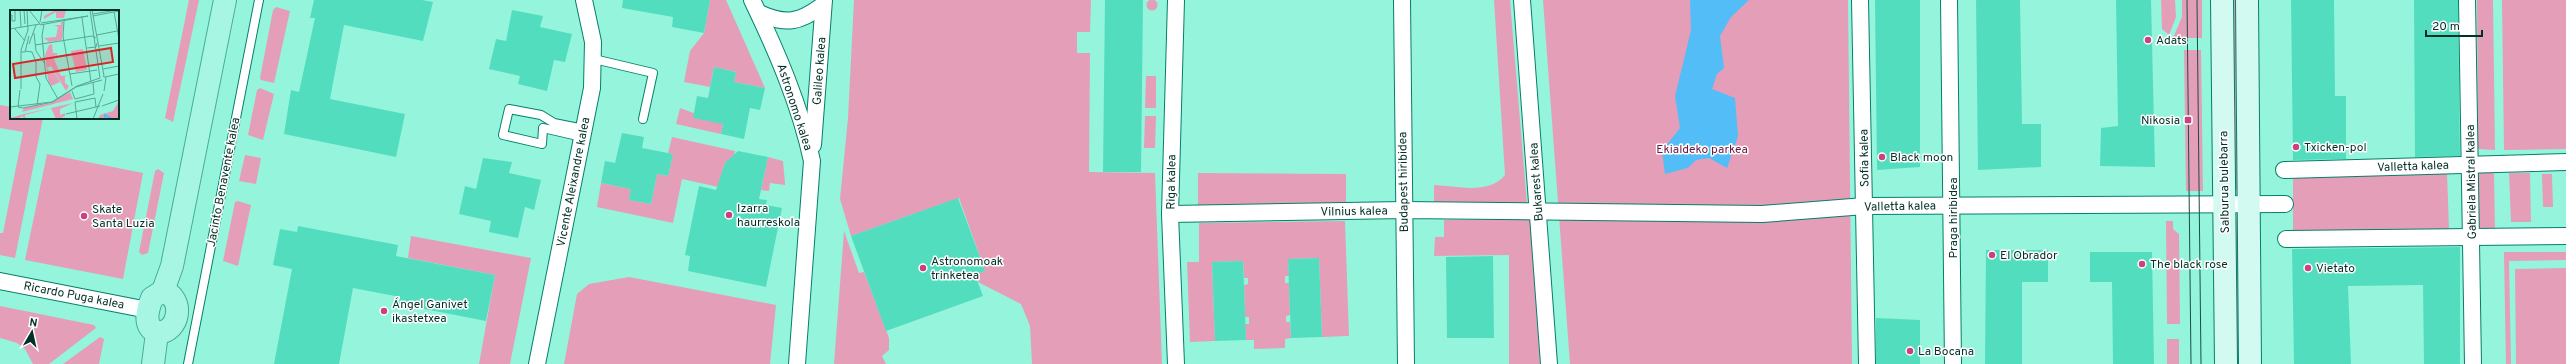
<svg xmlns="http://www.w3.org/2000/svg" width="2566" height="364" viewBox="0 0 2566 364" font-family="Overpass,sans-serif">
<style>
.green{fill:#e59eb8}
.water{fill:#52bdf7}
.building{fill:#53ddbf}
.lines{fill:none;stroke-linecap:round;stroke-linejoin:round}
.lane-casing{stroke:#057f6a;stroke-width:10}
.street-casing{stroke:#057f6a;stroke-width:18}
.secondary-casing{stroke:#057f6a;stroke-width:24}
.primary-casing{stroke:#46ac95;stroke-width:24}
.lane{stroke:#fff;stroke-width:8}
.street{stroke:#fff;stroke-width:16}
.secondary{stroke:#d3faf1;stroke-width:22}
.primary{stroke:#a6f6e3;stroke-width:22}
.tram{stroke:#1a4f44;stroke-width:1}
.poi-dot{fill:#c84180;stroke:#fff;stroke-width:1.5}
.labels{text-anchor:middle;stroke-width:3;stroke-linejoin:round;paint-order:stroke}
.poi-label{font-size:12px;fill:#022f26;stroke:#fff;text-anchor:start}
.street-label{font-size:12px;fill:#022f26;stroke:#fff}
.park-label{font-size:12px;fill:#6e1842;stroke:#fff}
.inset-river{fill:none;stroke:#52bdf7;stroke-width:2}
.inset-road{fill:none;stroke:#5aa693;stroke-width:1}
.view{fill:#d62828;fill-opacity:0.15;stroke:#d62828;stroke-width:2}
.inset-edge{fill:none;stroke:#022f26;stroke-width:2}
</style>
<rect width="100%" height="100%" fill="#94f5dc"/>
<g class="green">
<circle cx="1152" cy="5" r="5.5"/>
<polygon points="189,0 199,0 173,122 165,118"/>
<polygon points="710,0 726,0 765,88 734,82 736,72 714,67 710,87 684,82 690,51 704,33"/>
<polygon points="854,0 1091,0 1090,32 1077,32 1077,53 1090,53 1089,172 1155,173 1162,364 1032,364 1030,326 1021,304 978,282 975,275 985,271 959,198 851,236 840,199 848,118"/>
<path d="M1494,0h16l17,204 -93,2v-21c24,1 55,10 71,-10z"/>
<polygon points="1543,0 1848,0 1852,364 1570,364"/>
<polygon points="2161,0 2175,0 2176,17 2169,35 2162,29"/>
<polygon points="2182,0 2202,0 2202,38 2173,38 2182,17"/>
<polygon points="2231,0 2238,0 2240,190 2233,191"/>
<polygon points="2477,0 2493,0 2495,150 2478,149"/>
<polygon points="2502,0 2566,0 2566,149 2504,150"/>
<polygon points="276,7 290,11 274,83 261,80 260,78 273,10"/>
<polygon points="2184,50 2201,50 2203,191 2186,191"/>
<polygon points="1146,76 1156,76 1156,108 1145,108"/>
<polygon points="260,88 274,94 263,140 248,135 257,90"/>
<polygon points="0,105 11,107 11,118 43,118 15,258 0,255 0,233 3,233 23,132 0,128"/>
<polygon points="680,108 723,124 721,134 676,124"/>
<polygon points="1145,116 1156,116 1155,148 1144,148"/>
<polygon points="672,137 735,151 733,160 725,163 719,182 723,188 682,179 673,223 597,207 601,183 631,189 629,200 651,204 657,174 668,176 673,154 668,153"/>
<polygon points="47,154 143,173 123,279 25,260"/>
<polygon points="245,155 261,158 256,184 239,181"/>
<polygon points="768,157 783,161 785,183 785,185 770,183 769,191 761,190"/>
<polygon points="158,169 164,173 148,253 142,255 139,252 155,171"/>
<polygon points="2478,171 2494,172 2495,230 2479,230"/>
<polygon points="2447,172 2449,230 2293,232 2293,174"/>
<polygon points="1198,173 1346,174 1346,207 1198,209"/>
<polygon points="2509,173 2530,173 2531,222 2511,222"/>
<polygon points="2542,174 2552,174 2553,207 2543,207"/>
<polygon points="238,201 251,205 238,266 223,261 235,202"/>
<polygon points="1530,219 1540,364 1509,364 1509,255 1434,256 1435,237 1444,237 1444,220"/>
<polygon points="2234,219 2240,219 2242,364 2235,364"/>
<polygon points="1345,221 1349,336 1322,337 1319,258 1288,259 1289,276 1285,276 1285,283 1289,283 1290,315 1286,316 1286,322 1290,322 1291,338 1285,339 1285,348 1254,349 1254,340 1246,340 1245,324 1249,324 1249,317 1245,317 1244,285 1248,284 1248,278 1244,278 1243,261 1212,262 1215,341 1190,342 1187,262 1199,262 1199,223"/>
<polygon points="2166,221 2173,221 2173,229 2179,234 2180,324 2167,324"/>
<polygon points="844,231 859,273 864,272 889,338 889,350 882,356 886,364 834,364"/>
<polygon points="411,236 531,258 510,364 479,364 495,275 408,258"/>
<polygon points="2504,252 2566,252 2566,260 2509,261 2511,364 2506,364"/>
<polygon points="2566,268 2566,364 2516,364 2515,269"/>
<polygon points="629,277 776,305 770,364 564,364 577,294 589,284"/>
<polygon points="0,306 94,325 96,328 49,364 33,364 25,349 17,343 0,338"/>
<polygon points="100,337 104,339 99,364 63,364"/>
<rect x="2167" y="339" width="12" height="25"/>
</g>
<polygon class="water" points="1690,0 1749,0 1731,17 1720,36 1724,68 1717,74 1712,89 1735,98 1738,136 1727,168 1709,158 1696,160 1688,168 1665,174 1662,151 1680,128 1675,96 1691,30"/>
<g class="building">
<polygon points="314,0 422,0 433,2 423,41 344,25 330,99 405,114 396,157 284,134 291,90 299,92 315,18 310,18"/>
<polygon points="623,0 710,0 704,33 672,27 673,17 622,8"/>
<polygon points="1105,0 1143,0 1141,172 1103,172"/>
<polygon points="1875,0 1920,0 1920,167 1877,170"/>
<polygon points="1976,0 2020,0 2022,124 2041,124 2041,167 1978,170"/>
<polygon points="2116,0 2151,0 2155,167 2100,166 2101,128 2118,126"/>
<polygon points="2291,0 2334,0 2335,96 2346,96 2346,159 2293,160"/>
<polygon points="2414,0 2458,0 2460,156 2415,157"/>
<polygon points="512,10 543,16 540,27 572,34 565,62 554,60 547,91 518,84 520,76 489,69 496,39 506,41"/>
<polygon points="714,67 736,72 734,82 765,88 760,110 750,108 744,139 721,134 723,124 693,118 697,96 708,98"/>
<polygon points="622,133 644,137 642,148 673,154 668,176 657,174 651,204 629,200 631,189 601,183 605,161 615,163"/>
<polygon points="738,151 768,157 759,199 767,200 766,205 782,208 766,287 688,271 690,256 685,255 699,186 716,190 725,163"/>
<polygon points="483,158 512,162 509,173 541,180 534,210 525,207 518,238 489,232 491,221 459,214 465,186 476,189"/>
<polygon points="958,198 985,271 975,275 983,296 886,331 851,236"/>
<polygon points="298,226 398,245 396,256 495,275 486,321 399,304 400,297 353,288 339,364 274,364 292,269 273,265 280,229 297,232"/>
<polygon points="2460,247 2460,364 2424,364 2423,285 2348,286 2351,364 2294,364 2292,249"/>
<polygon points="1986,250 2048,250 2048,282 2022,282 2022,364 1985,364"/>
<polygon points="2090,252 2152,252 2154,364 2113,364 2112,282 2090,282"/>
<polygon points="1493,256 1494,338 1447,338 1446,257"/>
<polygon points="1319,258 1322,337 1291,338 1288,259"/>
<polygon points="1243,261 1246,340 1215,341 1212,262"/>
<polygon points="1876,318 1920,320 1920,364 1876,364"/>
</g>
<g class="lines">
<defs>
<g id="lane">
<polyline points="594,59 653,73 643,119"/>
<polyline points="582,137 543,128 542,144 503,135 509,109 541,115 554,123 584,129"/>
<polyline points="188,364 259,0"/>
</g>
<g id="street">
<path d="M752,0c25,52 48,105 60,161l-15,203"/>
<polyline points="1176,0 1170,214 1176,364"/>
<polyline points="1402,0 1406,364"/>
<polyline points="1522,0 1549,364"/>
<polyline points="1860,0 1867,364"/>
<polyline points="1949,0 1953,364"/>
<polyline points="2467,0 2473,364"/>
<path d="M759,13c27,12 40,10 64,-8"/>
<polyline points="813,145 824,0"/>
<polyline points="2284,170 2566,162"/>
<polyline points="1170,214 1404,210 1762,214 1865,206 2285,204"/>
<polyline points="2286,239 2566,236"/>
<polyline points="0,281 148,310"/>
<polyline points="537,364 592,88 593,42 584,0"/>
</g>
<g id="secondary">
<polyline points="2222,0 2226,364"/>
<polyline points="2247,0 2250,364"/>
</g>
<g id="primary">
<polyline points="163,291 172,266 225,0"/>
<path d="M163,291c22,7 17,41 -6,42 -14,-7 -10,-22 -5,-35z"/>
<polyline points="153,364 157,333"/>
</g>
</defs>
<use href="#lane" class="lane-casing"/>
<use href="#street" class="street-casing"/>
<use href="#secondary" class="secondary-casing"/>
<use href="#primary" class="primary-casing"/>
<use href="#lane" class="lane"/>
<use href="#street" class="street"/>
<use href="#secondary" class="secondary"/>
<use href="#primary" class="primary"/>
<g class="tram">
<polyline points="2187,0 2191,364"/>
<polyline points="2197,0 2201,364"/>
</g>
</g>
<g class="poi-dot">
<circle cx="2148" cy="40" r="4"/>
<rect x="2184" y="116" width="8" height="8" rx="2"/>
<circle cx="2296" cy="147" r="4"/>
<circle cx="1882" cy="157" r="4"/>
<circle cx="729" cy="215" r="4"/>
<circle cx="84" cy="216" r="4"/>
<circle cx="1992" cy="255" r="4"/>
<circle cx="2142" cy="264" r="4"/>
<circle cx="923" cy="268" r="4"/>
<circle cx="2308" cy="268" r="4"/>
<circle cx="384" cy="311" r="4"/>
<circle cx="1910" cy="351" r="4"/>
</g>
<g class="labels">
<g class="poi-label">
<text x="2156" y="44">Adats</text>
<text x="2180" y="124" text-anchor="end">Nikosia</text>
<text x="2304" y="151">Txicken-pol</text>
<text x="1890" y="161">Black moon</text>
<text x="737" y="212">Izarra<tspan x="737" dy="14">haurreskola</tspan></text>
<text x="92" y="213">Skate<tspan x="92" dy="14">Santa Luzia</tspan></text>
<text x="2000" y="259">El Obrador</text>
<text x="931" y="265">Astronomoak<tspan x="931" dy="14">trinketea</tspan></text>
<text x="2150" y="268">The black rose</text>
<text x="2316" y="272">Vietato</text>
<text x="392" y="308">Ángel Ganivet<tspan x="392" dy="14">ikastetxea</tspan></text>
<text x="1918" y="355">La Bocana</text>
</g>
<g class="street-label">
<text transform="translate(819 71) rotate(-86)" y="4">Galileo kalea</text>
<text transform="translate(795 107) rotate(72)" y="4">Astronomo kalea</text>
<text transform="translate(1864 158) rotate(-91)" y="4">Sofia kalea</text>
<text transform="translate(2413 166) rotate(-2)" y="4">Valletta kalea</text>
<text transform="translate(223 182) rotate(-79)" y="4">Jacinto Benavente kalea</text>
<text transform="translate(573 182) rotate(-79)" y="4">Vicente Aleixandre kalea</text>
<text transform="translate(1171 182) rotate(-89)" y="4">Riga kalea</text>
<text transform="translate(1403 182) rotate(-91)" y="4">Budapest hiribidea</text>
<text transform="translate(1536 182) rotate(-94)" y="4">Bukarest kalea</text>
<text transform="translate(2224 182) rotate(-91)" y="4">Salburua bulebarra</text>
<text transform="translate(2471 182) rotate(-91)" y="4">Gabriela Mistral kalea</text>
<text transform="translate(1900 206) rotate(-1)" y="4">Valletta kalea</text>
<text transform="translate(1354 211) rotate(-1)" y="4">Vilnius kalea</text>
<text transform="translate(1953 218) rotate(-90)" y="4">Praga hiribidea</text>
<text transform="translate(74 295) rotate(11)" y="4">Ricardo Puga kalea</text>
</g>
<g class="park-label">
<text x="1702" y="153">Ekialdeko parkea</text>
</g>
</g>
<g transform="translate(10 10)">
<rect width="109" height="109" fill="#94f5dc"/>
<path d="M46,0h10l-2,8h-8v-6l-12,7v-3zM51,12h2l-1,18 -13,2 -5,-4 12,-1 2,-10 -4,-2h7zM42,34l1,9h4v4l-2,-2 -1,4 7,17 7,-1 -3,1v7l4,3 -3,5 -15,-25 -4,2 2,4h5l6,10 -9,4 -3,-6 -3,-25 4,-10zM73,39l4,21 -11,2 -5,-21zM60,82l3,7 -51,13 2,-4 27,-5zM109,91v18h-21l2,-4 13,-4zM63,93l-13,6v6l5,-2v3l-6,3h-3l-5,-11 -26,7v4l-3,-3 -3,3 -9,-1 14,-4z" fill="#e59eb8"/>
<path class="inset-river" d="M95,109v-4l7,4"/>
<path class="inset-road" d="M10,0l1,17M14,0l1,14M82,0l12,66M104,2l5,27M83,4l24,-4M0,5h2v6h3v-11M83,6l26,-5M72,8l9,64M54,11l-1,15 9,50M30,12l2,-12M34,14l-2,12 4,42 12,21M30,15l48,-9 -47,7M0,19l30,-5 -11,-14M5,19l10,12M24,23l2,18 9,13M87,25l20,-4M19,34l7,-19M25,35l57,-9 4,2M89,36l20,-3M77,38l9,-1 1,-4M15,41l7,1 4,10v15l4,7 -3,21M11,42h4l4,-16M93,59l16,-3M60,64l27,-4M93,66l3,2 -2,13M95,67l14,-3M11,79v-39l7,-20 -1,-20M10,80l-2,17 5,1M62,81l3,8 19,-5 -1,-12M92,96l17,-6M0,97l42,-5 25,-16 23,-8 -10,-68M13,98l30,-6 23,-15 26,-7M56,104l34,-8M67,109l-2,-17 20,-4 1,9M83,109l10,-25"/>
<path class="view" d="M101,38l2,14 -98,16 -2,-14z"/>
<rect width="109" height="109" class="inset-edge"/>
</g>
<g transform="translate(32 332) rotate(9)" stroke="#ffffff" stroke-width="3" paint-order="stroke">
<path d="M0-3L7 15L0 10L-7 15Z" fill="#022f26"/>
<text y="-6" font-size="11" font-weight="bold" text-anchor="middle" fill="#022f26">N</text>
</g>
<path d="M2426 30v6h56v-6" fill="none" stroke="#022f26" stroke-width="2"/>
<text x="2432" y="30" font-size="12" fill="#022f26" stroke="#ffffff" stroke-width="3" paint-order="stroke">20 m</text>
</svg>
